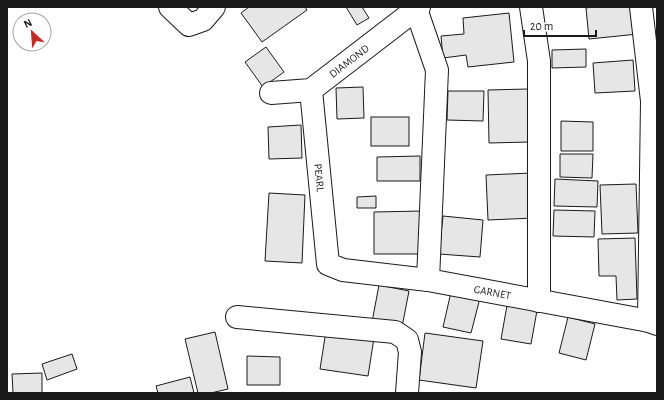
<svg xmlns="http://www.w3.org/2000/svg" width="664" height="400" viewBox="0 0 664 400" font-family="'Alegreya Sans',sans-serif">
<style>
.building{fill:#e6e6e6;stroke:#1a1a1a}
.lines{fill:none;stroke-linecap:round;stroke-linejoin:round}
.street-casing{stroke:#1a1a1a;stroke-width:24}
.street{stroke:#fff;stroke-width:22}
.labels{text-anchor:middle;stroke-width:3;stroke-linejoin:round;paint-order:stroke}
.street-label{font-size:11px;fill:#1a1a1a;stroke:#fff}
</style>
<rect width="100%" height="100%" fill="#fff"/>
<g class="building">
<polygon points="249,7 305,7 307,10 262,42 241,13"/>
<polygon points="346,7 362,7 369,18 357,25"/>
<polygon points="592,7 636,7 638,34 589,39 586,8"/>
<polygon points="509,13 514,62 468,67 466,55 443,58 441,36 464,34 463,18"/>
<polygon points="266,47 284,72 263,87 245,62"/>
<polygon points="586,49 586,67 552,68 552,50"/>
<polygon points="633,60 635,91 595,93 593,63"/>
<polygon points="363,87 364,118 337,119 336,88"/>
<polygon points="528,89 529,142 489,143 488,90"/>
<polygon points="448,91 484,91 483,121 447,120"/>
<rect x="371" y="117" width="38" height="29"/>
<polygon points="561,121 593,122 593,151 561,151"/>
<polygon points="301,125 302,158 269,159 268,127"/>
<polygon points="560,154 593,154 592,178 560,177"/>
<polygon points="420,156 420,181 377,181 377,157"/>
<polygon points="532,173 534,218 488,220 486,175"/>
<polygon points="555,179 598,181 597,207 554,206"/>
<polygon points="636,184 638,233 602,234 600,185"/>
<polygon points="269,193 305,195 302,263 265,261"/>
<polygon points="376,196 376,208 357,208 357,197"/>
<polygon points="554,210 595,211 594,237 553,236"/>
<polygon points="422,211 422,254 374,254 374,212"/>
<polygon points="443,216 483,220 480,257 439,254"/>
<polygon points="635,238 637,299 617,300 616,276 599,276 598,239"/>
<polygon points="379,285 409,291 402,327 372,322"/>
<polygon points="451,292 480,298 471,333 443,327"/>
<polygon points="508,300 538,305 531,344 501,339"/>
<polygon points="568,317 595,324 586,360 559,353"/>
<polygon points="326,331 374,338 368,376 320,369"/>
<polygon points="215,332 228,389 211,393 198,393 185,339"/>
<polygon points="425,333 483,341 476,388 419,380"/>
<polygon points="72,354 77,369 47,380 42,364"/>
<polygon points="247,356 280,357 280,385 247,385"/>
<polygon points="42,373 42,393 13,393 12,374"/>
<polygon points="190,377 194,393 158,393 156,386"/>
</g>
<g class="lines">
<defs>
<g id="street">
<polyline points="170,7 189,25 203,20 214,7"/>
<polyline points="531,7 539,61 539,301"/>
<polyline points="641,7 652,101 649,321"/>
<polyline points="416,9 437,70 428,280"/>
<path id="s1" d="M311,90l17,174 15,6 85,10 221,41 8,3"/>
<path id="s2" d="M271,93l40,-3 108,-83"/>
<polyline points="237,317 395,332 407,340 410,352 407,393"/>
</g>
</defs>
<use href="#street" class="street-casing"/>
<use href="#street" class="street"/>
</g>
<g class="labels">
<g class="street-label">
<text dy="4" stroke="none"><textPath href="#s2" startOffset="88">DIAMOND</textPath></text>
<text dy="4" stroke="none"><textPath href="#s1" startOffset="88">PEARL</textPath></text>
<text dy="4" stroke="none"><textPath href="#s1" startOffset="342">GARNET</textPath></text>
</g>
</g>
<rect width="664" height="400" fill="none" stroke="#1a1a1a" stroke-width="16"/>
<g transform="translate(32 32) rotate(334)"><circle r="19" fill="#ffffff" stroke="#a3a3a3"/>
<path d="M0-3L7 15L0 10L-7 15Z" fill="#c62828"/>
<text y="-6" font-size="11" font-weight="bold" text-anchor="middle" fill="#1a1a1a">N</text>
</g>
<path d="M524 30v6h72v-6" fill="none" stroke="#1a1a1a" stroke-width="2"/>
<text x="530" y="30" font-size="12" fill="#1a1a1a" stroke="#ffffff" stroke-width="3" paint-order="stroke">20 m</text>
</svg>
